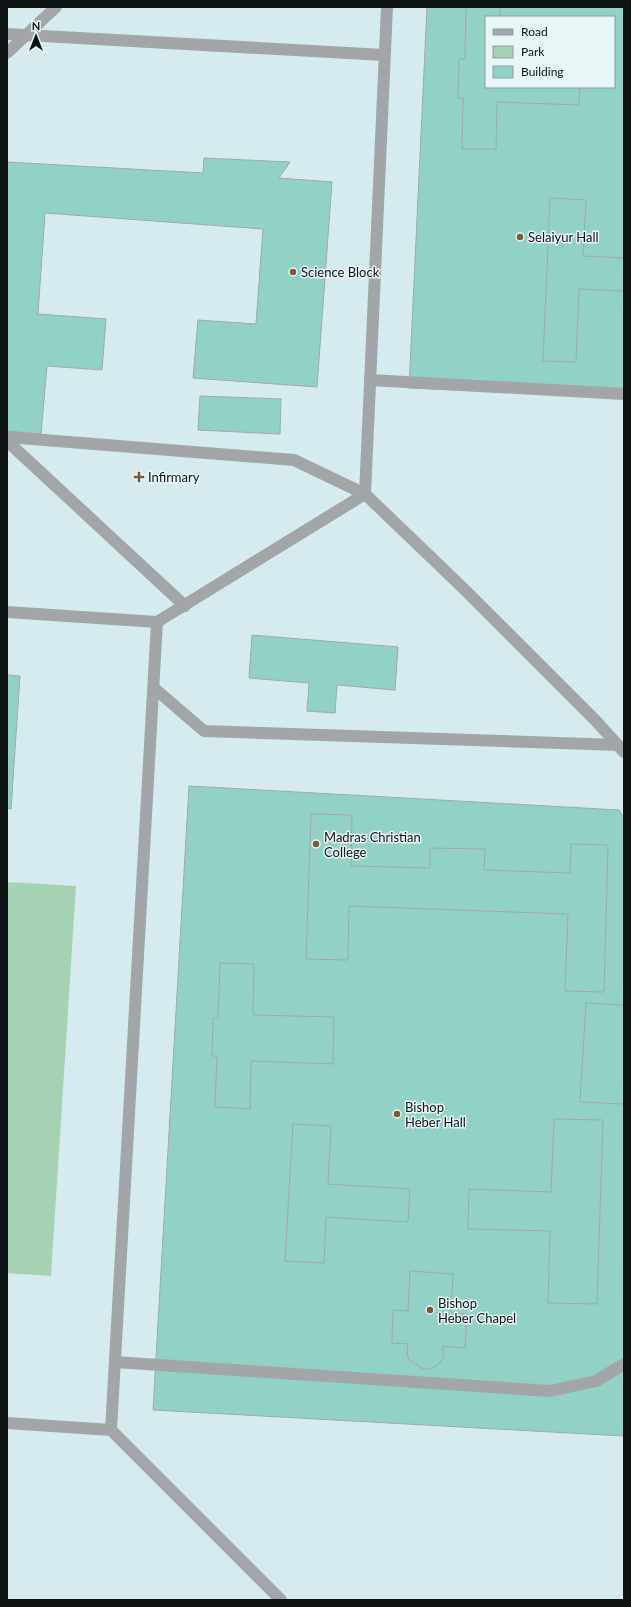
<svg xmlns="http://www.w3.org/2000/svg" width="631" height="1607" viewBox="0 0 631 1607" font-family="Lato,sans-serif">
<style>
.built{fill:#d5ebef;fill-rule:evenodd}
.green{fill:#a4d2b3}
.building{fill:#92d1c6;stroke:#9eaaa8;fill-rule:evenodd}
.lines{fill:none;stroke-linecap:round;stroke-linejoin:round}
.minor{stroke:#a2a6a9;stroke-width:12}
.poi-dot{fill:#7a5a30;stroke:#e9f6f8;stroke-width:1.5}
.labels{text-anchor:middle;stroke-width:3;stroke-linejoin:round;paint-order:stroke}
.poi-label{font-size:13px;fill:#0e1313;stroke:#e9f6f8;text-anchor:start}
</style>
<rect width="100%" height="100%" fill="#e9f6f8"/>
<path class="built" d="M7,7h617v1593h-617zM486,17h128v70h-128z"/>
<polygon class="green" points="7,882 76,886 51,1276 7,1273"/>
<g class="building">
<path d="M427,7h197v390l-215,-9zM486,17h128v70h-128z"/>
<polygon points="466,7 500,7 500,17 486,17 486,87 580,87 579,105 497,102 496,149 462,149 463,98 458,98 459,59 465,59"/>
<polygon points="204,158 290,162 279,178 332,182 317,387 193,378 198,320 256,324 263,229 45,213 38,314 106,319 102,370 47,366 41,434 7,431 7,162 203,173"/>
<polygon points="550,198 586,200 583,256 624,258 624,291 579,289 576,362 543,361"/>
<polygon points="200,396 281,399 280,434 198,430"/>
<polygon points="252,635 398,647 395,690 337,685 335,713 307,711 309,683 249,678"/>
<polygon points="7,675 20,676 11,809 7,808"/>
<polygon points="189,786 619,810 624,818 624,1436 153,1410"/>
<polygon points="311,814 352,815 351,866 430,868 430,848 485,849 484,870 570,873 571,844 608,845 604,992 565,991 568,914 349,906 348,960 306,959"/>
<polygon points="220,963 254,964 253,1015 334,1017 333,1064 251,1061 250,1109 215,1107 217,1056 212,1056 213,1018 218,1018"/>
<polygon points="586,1003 624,1005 624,1104 580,1102"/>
<polygon points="554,1119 603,1120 597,1304 548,1303 550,1231 468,1229 469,1189 551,1192"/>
<polygon points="293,1124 331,1126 328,1184 410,1189 408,1222 326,1217 324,1263 285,1261"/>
<polygon points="410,1271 453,1274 451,1313 467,1314 465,1348 443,1346 443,1358 438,1365 431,1369 423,1369 409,1360 407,1353 408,1344 392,1343 393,1310 408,1311"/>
</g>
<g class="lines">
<g class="minor">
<polyline points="7,34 384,55"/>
<polyline points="7,53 56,7"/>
<polyline points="370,380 624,394"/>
<polyline points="7,437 294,460 365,494 465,590 596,721 624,752"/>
<polyline points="7,441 185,606"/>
<polyline points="7,612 157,622 365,494 387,7"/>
<polyline points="154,688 204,731 618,745"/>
<polyline points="115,1362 550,1391 596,1381 624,1364"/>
<polyline points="7,1423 111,1430 157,622"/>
<polyline points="111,1430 281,1600"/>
</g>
</g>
<g class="poi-dot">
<circle cx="520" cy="237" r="4"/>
<circle cx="293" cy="272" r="4"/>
<path d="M137 471h4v4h4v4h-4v4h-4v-4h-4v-4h4z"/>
<circle cx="316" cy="844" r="4"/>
<circle cx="397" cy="1114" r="4"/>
<circle cx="430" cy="1310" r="4"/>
</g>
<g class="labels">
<g class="poi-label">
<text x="528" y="242">Selaiyur Hall</text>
<text x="301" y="277">Science Block</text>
<text x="148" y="482">Infirmary</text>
<text x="324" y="842">Madras Christian<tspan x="324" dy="15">College</tspan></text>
<text x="405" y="1112">Bishop<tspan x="405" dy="15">Heber Hall</tspan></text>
<text x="438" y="1308">Bishop<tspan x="438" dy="15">Heber Chapel</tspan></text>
</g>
</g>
<rect width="631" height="1607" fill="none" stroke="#0e1313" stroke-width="16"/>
<rect x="485" y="16" width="130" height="72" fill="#e9f6f8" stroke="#919b9c"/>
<rect x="493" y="29" width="20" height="6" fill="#a2a6a9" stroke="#919b9c"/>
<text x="521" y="36" font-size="12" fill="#0e1313">Road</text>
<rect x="493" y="46" width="20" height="12" fill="#a4d2b3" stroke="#919b9c"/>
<text x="521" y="56" font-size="12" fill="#0e1313">Park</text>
<rect x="493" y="66" width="20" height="12" fill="#92d1c6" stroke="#919b9c"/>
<text x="521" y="76" font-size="12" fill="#0e1313">Building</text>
<g transform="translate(36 36)" stroke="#e9f6f8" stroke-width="3" paint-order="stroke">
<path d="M0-3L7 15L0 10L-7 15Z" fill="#0e1313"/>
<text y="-6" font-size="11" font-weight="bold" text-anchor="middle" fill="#0e1313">N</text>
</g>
</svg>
